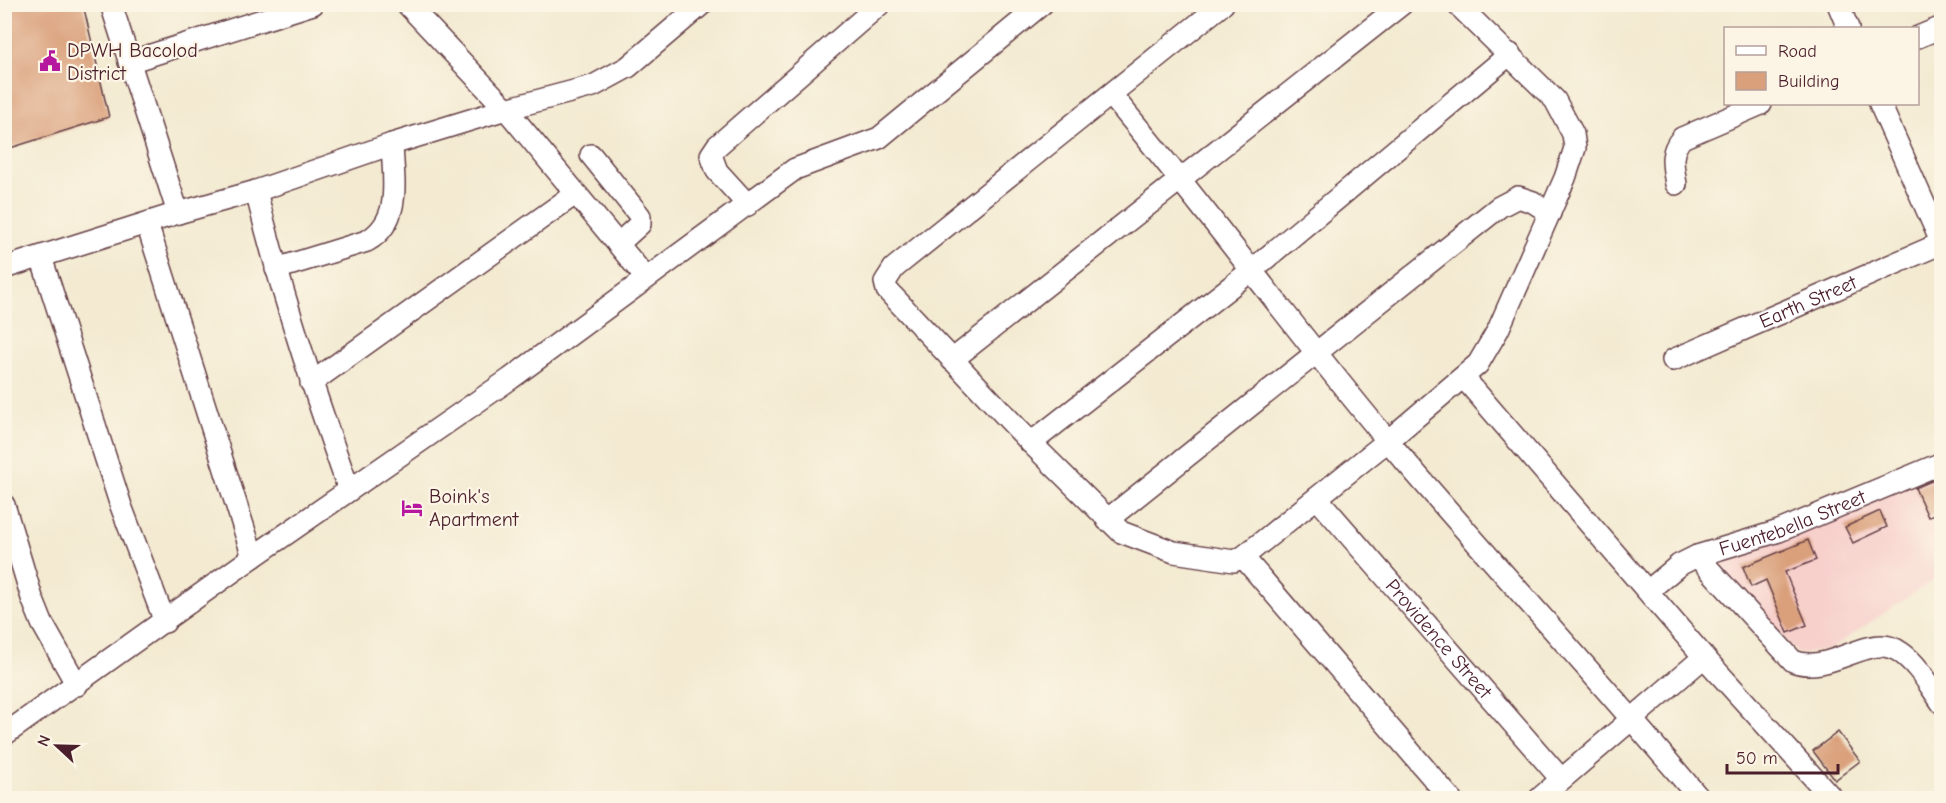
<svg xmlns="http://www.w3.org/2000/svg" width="1946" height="803" viewBox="0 0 1946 803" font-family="'Comic Neue',sans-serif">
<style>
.built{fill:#f7d0cc}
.building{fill:#daa07c}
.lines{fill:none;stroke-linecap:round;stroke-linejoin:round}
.minor-casing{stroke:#633d44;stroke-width:24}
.minor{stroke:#fff;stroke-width:21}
.labels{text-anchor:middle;stroke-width:4.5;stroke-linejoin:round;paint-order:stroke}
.poi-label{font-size:20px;fill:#4a1f2b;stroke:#fcf5e5;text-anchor:start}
.street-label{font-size:20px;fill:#4a1f2b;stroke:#fcf5e5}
</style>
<rect width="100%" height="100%" fill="#fcf5e5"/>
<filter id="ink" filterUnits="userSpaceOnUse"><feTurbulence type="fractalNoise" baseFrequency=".0167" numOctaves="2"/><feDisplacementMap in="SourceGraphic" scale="12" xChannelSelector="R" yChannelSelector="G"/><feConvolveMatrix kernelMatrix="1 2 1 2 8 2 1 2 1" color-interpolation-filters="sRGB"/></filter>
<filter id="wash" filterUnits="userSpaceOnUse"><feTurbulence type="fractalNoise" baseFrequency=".008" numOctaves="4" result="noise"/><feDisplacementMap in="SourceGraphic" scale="24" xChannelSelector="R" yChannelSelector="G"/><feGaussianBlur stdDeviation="1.35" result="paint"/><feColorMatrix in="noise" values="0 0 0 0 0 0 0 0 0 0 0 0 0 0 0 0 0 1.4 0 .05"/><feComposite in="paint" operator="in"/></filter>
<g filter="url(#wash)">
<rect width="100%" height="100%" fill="#f3ead1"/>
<polygon class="built" points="1941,470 1941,575 1829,650 1798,654 1716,563"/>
<g id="blocks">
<g class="building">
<polygon points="4,4 83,4 109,117 4,150"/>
<polygon points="1941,477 1941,510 1928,517 1915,488"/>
<polygon points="1880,511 1887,527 1853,543 1845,527"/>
<polygon points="1808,540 1816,560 1785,572 1807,625 1788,633 1766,580 1751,587 1743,567"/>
<polygon points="1838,732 1860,761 1835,780 1813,751"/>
</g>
</g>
</g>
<g filter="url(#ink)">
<use href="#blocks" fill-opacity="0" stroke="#633d44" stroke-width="1.5"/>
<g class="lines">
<defs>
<g id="minor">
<polyline points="111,4 178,213"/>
<polyline points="407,4 506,109 646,278"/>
<polyline points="1223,4 894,268 885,282 887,290 1031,443 1121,532 1174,552 1234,561 1243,557 1390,439 1478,364 1498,330 1565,178 1575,148 1573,134 1555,100 1457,4"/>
<polyline points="1838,4 1848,28"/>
<polyline points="1918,37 1942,27"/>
<polyline points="129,62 313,4"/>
<path d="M1112,96c95,113 181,232 276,345 102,120 210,236 311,357"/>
<polyline points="1880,104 1942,244"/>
<polyline points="591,155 640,216 640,224 618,244"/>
<path d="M1676,184c-3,-19 -7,-31 6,-46l79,-34"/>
<path d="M256,191c25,102 58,200 93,299"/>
<polyline points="748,205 717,171 711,155 717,146 880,4"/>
<polyline points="147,224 253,557"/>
<polyline points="41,257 121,506 165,622"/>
<polyline points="4,268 178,213 256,191 392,144 506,109 593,86 628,67 702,4"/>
<path d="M276,269l91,-28c36,-21 26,-62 25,-97"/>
<polyline points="952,360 1402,4"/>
<path id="s1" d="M1673,360l269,-117"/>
<polyline points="1464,378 1704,657 1832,798"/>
<polyline points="311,383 575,194"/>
<polyline points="1031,443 1252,270 1510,54"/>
<path id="s2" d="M1317,498l244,281"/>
<polyline points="4,505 32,598 42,623 77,685"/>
<polyline points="1107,520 1499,207 1518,197 1533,202 1550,213"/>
<path d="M1697,556l96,105c38,15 78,-31 107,-9 18,12 29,33 42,51"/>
<polyline points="1243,557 1450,798"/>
<path id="s3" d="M1649,590l30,-25 18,-9 82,-25 163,-68"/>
<polyline points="4,735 253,557 510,379 795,169 879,138 1042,4"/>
<polyline points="1540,798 1704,657"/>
</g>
</defs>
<use href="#minor" class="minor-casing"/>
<use href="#minor" class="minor"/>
</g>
</g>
<defs>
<symbol id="civic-bare" viewBox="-9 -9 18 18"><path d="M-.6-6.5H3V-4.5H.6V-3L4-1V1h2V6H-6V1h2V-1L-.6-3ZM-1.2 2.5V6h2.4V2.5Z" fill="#b5179e" stroke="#fcf5e5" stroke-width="2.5" paint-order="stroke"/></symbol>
<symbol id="hotel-bare" viewBox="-9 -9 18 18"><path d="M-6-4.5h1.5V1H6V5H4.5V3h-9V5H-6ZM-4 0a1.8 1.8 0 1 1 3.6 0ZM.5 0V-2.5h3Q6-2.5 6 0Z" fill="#b5179e" stroke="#fcf5e5" stroke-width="2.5" paint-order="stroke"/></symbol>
</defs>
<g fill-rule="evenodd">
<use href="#civic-bare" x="35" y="46" width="30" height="30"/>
<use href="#hotel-bare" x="397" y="493" width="30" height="30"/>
</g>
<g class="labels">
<g class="poi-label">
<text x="67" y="57">DPWH Bacolod<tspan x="67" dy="23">District</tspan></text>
<text x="429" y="503">Boink's<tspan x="429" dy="23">Apartment</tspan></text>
</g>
<g class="street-label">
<text dy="7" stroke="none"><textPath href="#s1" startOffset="147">Earth Street</textPath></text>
<text dy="7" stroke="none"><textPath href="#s3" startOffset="160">Fuentebella Street</textPath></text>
<text dy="7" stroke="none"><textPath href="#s2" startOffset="186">Providence Street</textPath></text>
</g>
</g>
<rect width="1946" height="803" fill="none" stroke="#fcf5e5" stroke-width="24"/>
<rect x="1724" y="27" width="195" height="78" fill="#fcf5e5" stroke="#b59f9b" stroke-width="1.5"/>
<rect x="1736" y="46" width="30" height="9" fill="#ffffff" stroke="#b59f9b" stroke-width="1.5"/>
<text x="1778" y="57" font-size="18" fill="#4a1f2b">Road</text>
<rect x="1736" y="72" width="30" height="18" fill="#daa07c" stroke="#b59f9b" stroke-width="1.5"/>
<text x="1778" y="87" font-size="18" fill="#4a1f2b">Building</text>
<g transform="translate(57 746) rotate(292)" stroke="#fcf5e5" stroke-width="4.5" paint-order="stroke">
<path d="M0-4.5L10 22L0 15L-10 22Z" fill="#4a1f2b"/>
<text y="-9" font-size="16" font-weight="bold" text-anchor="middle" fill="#4a1f2b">N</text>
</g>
<path d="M1727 764v9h111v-9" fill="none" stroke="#4a1f2b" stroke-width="3"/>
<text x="1736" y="764" font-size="18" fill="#4a1f2b" stroke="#fcf5e5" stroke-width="4.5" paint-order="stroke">50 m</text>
</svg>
